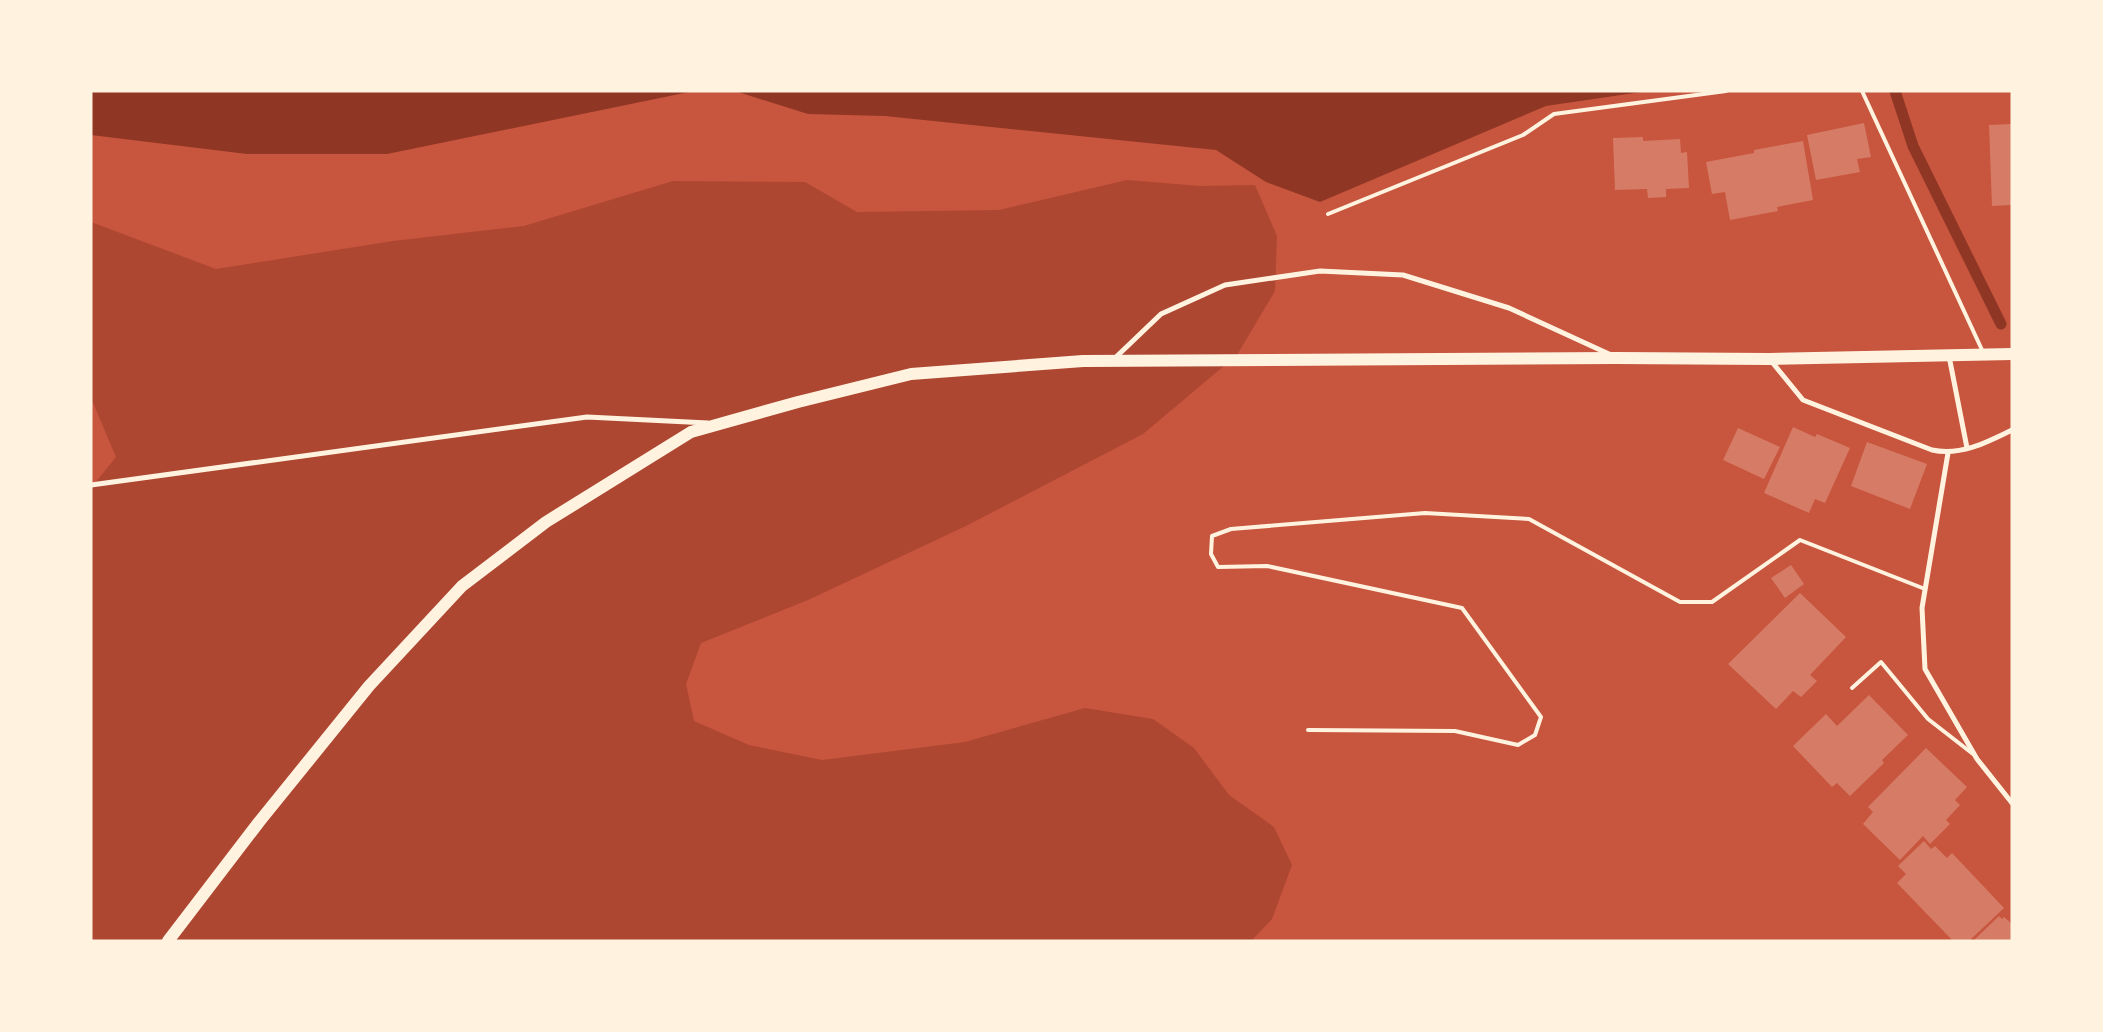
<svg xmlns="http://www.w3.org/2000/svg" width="2103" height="1032" viewBox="0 0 2103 1032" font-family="Jost,sans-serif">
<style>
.green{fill:#ae4732}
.water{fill:#8f3625}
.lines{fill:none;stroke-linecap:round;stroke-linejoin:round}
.stream{stroke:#8f3625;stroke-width:11}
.building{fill:#d67c66}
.service{stroke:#fff3e0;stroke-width:4}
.minor{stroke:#fff3e0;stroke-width:5}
.primary{stroke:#fff3e0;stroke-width:12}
</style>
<rect width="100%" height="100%" fill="#c8553d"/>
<polygon class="green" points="1127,180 1200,186 1255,185 1277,236 1275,291 1237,355 1143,434 966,526 808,600 701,643 686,684 694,721 749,745 822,760 965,742 1085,708 1153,719 1194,748 1229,795 1274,827 1292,865 1272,919 1251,941 91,941 91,488 116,457 91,398 91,222 216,269 393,241 524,226 673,181 805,182 857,212 999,210"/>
<g class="water">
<polygon points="91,91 694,91 387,154 247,154 91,135"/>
<polygon points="735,91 1648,91 1546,106 1320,202 1266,182 1216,150 885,116 808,114"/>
</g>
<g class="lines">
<polyline class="stream" points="1895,91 1913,146 2001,324"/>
</g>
<g class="building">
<polygon points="1864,123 1871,157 1857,159 1860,172 1816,180 1807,135"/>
<polygon points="2012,124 2012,205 1992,206 1989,125"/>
<polygon points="1643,137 1643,141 1680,139 1681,153 1687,152 1689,188 1666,189 1666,197 1648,198 1647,189 1615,190 1613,138"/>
<polygon points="1803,141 1813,200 1777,207 1778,211 1730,220 1725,192 1712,194 1706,162 1754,153 1754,150"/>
<polygon points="1793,427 1815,437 1817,434 1850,448 1825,503 1815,499 1809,513 1764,493"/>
<polygon points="1738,428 1780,447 1764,479 1723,460"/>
<polygon points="1867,442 1927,464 1910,509 1851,486"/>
<polygon points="1791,565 1804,584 1785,598 1771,578"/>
<polygon points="1800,593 1846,637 1810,675 1817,681 1801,697 1793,691 1776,709 1728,664"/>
<polygon points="1869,695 1908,735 1882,760 1884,763 1850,796 1837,783 1832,787 1793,746 1826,714 1837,726"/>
<polygon points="1926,748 1967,787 1955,800 1960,805 1946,820 1950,824 1930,844 1923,836 1900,860 1863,824 1873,812 1868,807"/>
<polygon points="1924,841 1931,849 1935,846 1947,858 1952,853 2004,908 1969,941 1953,941 1897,883 1906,874 1898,866"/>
<polygon points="1999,916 2002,919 2004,917 2012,924 2012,941 1973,941"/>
</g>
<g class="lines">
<g class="service">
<polyline points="1862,91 1983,352"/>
<polyline points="1328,214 1523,135 1554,114 1726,91"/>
<polyline points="1852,688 1881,662 1928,719 1973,754"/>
<polyline points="1308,730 1455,731 1518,745 1535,735 1541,717 1462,608 1267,566 1218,567 1211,554 1212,536 1231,529 1425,513 1529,519 1680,602 1712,602 1800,540 1925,589"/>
</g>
<g class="minor">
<polyline points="1949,356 1967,448"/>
<polyline points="1115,358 1161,314 1225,285 1320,271 1403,275 1509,308 1609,354"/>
<path d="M1772,362l31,38 129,50c28,6 54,-7 80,-20"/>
<polyline points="1948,453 1922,608 1925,669 1977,759 2012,803"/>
<polyline points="91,485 587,417 708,423"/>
</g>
<polyline class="primary" points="168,941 259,822 369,686 462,586 546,522 691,432 798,402 911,374 1083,361 1616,358 1770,359 2012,354"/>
</g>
<rect width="2103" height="1032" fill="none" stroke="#fff3e0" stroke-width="185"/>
</svg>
